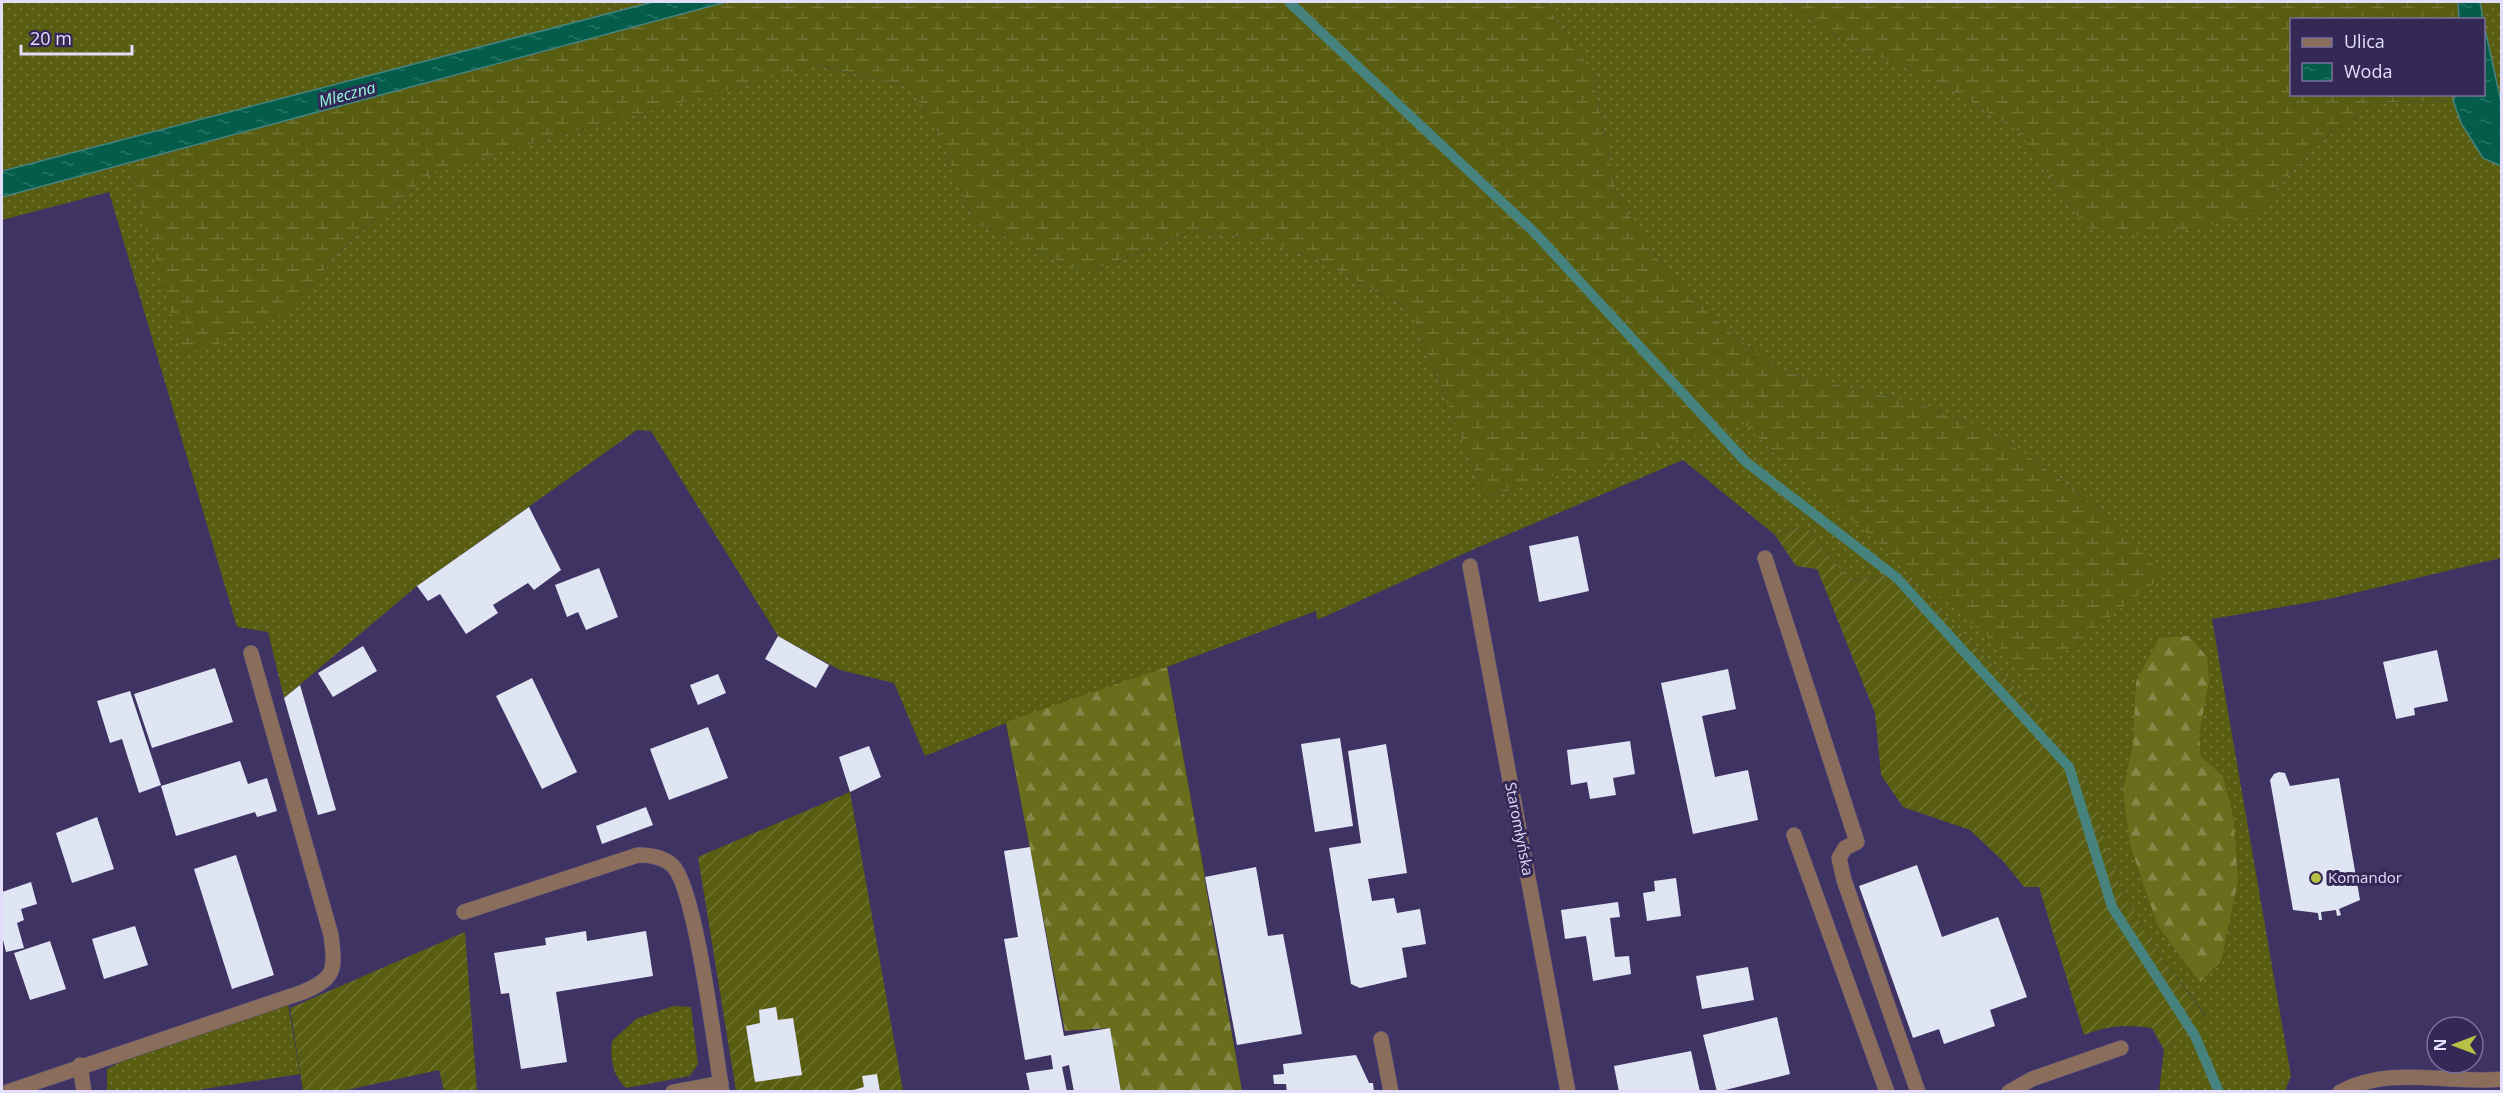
<svg xmlns="http://www.w3.org/2000/svg" width="2503" height="1093" viewBox="0 0 2503 1093" font-family="'Open Sans',sans-serif">
<style>
.grass{fill:url(#grass-dots)}
.forest{fill:url(#forest-firs)}
.wetland{fill:url(#wetland-marsh)}
.garden{fill:url(#garden-furrows)}
.water{fill:url(#water-ripples);stroke:#46837f;stroke-width:1.5}
.lines{fill:none;stroke-linecap:round;stroke-linejoin:round}
.stream{stroke:#46837f;stroke-width:10}
.building{fill:#e0e5f3}
.minor-casing{stroke:#5c527e;stroke-width:16}
.minor{stroke:#8a6d5b;stroke-width:15}
.poi-dot{fill:#b9c046;stroke:#342857;stroke-width:2}
.labels{text-anchor:middle;stroke-width:6;stroke-linejoin:round;paint-order:stroke}
.street-label{font-size:15px;fill:#e2ddfb;stroke:#342857}
.poi-label{font-size:15px;fill:#e2ddfb;stroke:#342857;text-anchor:start}
.water-label{font-size:16px;font-style:italic;fill:#94fadc;stroke:#342857}
</style>
<defs>
<pattern id="grass-dots" width="8" height="8" patternUnits="userSpaceOnUse" patternTransform="scale(1.5)"><rect width="8" height="8" fill="#595d11"/><path d="M2 2h.1M6 6h.1" fill="none" stroke="#717435" stroke-width="1.8" stroke-linecap="round"/></pattern>
<pattern id="forest-firs" width="22" height="20" patternUnits="userSpaceOnUse" patternTransform="scale(1.5)"><rect width="22" height="20" fill="#696d1c"/><path d="M5 1l3.5 6h-7zM16 11l3.5 6h-7z" fill="#858849"/></pattern>
<pattern id="wetland-marsh" width="20" height="14" patternUnits="userSpaceOnUse" patternTransform="scale(1.5)"><rect width="20" height="14" fill="#595d11"/><path d="M1 5h8M5 5V1M11 12h8M15 12V8" fill="none" stroke="#717435"/></pattern>
<pattern id="garden-furrows" width="10" height="10" patternUnits="userSpaceOnUse" patternTransform="scale(1.5)"><rect width="10" height="10" fill="#595d11"/><path d="M-1 1l2-2M0 10L10 0M9 11l2-2" fill="none" stroke="#717435"/></pattern>
<pattern id="water-ripples" width="26" height="14" patternUnits="userSpaceOnUse" patternTransform="scale(1.5)"><rect width="26" height="14" fill="#035d4a"/><path d="M2 4q2-2 4 0t4 0M15 11q2-2 4 0t4 0" fill="none" stroke="#277465"/></pattern>
</defs>
<rect width="100%" height="100%" fill="#3e3363"/>
<g class="grass">
<polygon points="2,2 653,2 2,171"/>
<polygon points="1544,2 1783,2 1850,45 1939,82 2019,132 2086,228 2256,212 2318,143 2376,103 2453,100 2461,123 2483,158 2501,166 2501,558 2329,599 2212,619 2291,1076 2285,1091 2159,1091 2164,1050 2206,1016 2157,951 2123,893 2083,776 2033,706 1903,573 1849,580 1805,525 1775,535 1683,460 1481,546 1317,620 1316,611 1167,667 1205,876 1115,1023 1065,1031 1006,723 925,756 894,683 840,670 778,636 651,431 637,430 417,586 284,698 268,632 237,627 109,192 2,220 2,197 102,169 130,163 183,355 287,311 352,239 436,170 817,65 909,86 937,130 974,222 1086,273 1195,230 1261,240 1319,260 1410,310 1485,497 1742,420 1775,454 2107,515 2029,456 1972,424 1918,404 1783,372 1728,331 1666,272 1617,196 1592,72"/>
<polygon points="2480,2 2501,2 2501,102 2488,49"/>
<polygon points="288,1004 300,1074 191,1091 107,1092 107,1069 120,1062"/>
<path d="M673,1006l18,1 7,57 -8,12 -64,12c-14,-14 -16,-28 -14,-47l24,-22z"/>
</g>
<g class="forest">
<polygon points="2189,636 2207,657 2209,681 2199,734 2201,757 2223,776 2233,816 2238,880 2221,961 2200,982 2158,926 2130,845 2123,790 2133,745 2136,682 2159,638"/>
<polygon points="1167,667 1242,1091 1121,1091 1110,1028 1065,1031 1006,722"/>
</g>
<g class="wetland">
<polygon points="726,2 1544,2 1592,72 1617,196 1666,272 1728,331 1783,372 1918,404 1972,424 2029,456 2107,515 2140,546 2162,577 2033,676 1775,454 1742,421 1485,497 1410,310 1319,260 1261,240 1195,230 1086,273 974,222 937,130 909,86 818,65 436,170 352,239 287,311 219,344 182,355 130,163"/>
<polygon points="1783,2 2458,2 2459,19 2292,20 2292,94 2456,95 2453,100 2376,103 2318,143 2256,212 2213,225 2132,236 2086,228 2019,132 1939,82 1850,45"/>
</g>
<g class="garden">
<path d="M1805,525l44,55 54,-7 130,133 50,69 40,118 34,58 49,66 -42,33 -12,-22c-25,-3 -45,-3 -68,7l-45,-148h-15l-20,-25 -34,-32 -67,-23 -22,-32 -6,-62 -58,-144 -21,-3 -21,-31z"/>
<polygon points="850,792 903,1091 736,1091 698,857"/>
<polygon points="465,932 477,1091 444,1091 439,1070 342,1091 303,1091 290,1008"/>
</g>
<g class="water">
<polygon points="653,2 726,2 2,197 2,171"/>
<polygon points="2458,2 2480,2 2483,19 2459,19"/>
<polygon points="2484,24 2501,102 2501,166 2483,158 2461,123 2453,100 2456,95 2484,94"/>
</g>
<g class="lines">
<polyline class="stream" points="1289,2 1535,233 1746,462 1897,578 2069,767 2112,907 2195,1036 2219,1092"/>
</g>
<g class="building">
<polygon points="529,507 561,570 534,590 528,583 493,605 498,613 466,634 440,594 428,601 417,586"/>
<polygon points="1578,536 1589,591 1539,602 1529,546"/>
<polygon points="599,568 618,617 586,630 578,612 567,617 555,585"/>
<polygon points="778,636 829,665 816,688 765,659"/>
<polygon points="363,646 377,671 333,697 318,673"/>
<polygon points="2437,650 2448,701 2414,708 2415,715 2396,719 2383,662"/>
<polygon points="215,668 233,722 152,748 134,694"/>
<polygon points="1728,669 1736,709 1702,716 1715,777 1748,770 1758,820 1693,834 1661,683"/>
<polygon points="718,674 726,693 698,705 690,685"/>
<polygon points="532,678 577,772 542,789 496,696"/>
<polygon points="300,685 336,810 318,815 284,698"/>
<polygon points="130,691 161,785 139,793 122,739 110,743 97,701"/>
<polygon points="708,727 728,778 669,800 650,749"/>
<polygon points="1340,738 1353,826 1315,832 1301,744"/>
<polygon points="1630,741 1635,774 1613,778 1616,795 1590,799 1587,782 1571,785 1567,750"/>
<polygon points="1386,744 1407,873 1368,879 1372,901 1394,898 1397,913 1420,909 1426,944 1402,948 1407,977 1360,988 1351,984 1329,848 1361,843 1348,751"/>
<polygon points="869,746 881,777 850,792 839,757"/>
<polygon points="240,761 248,784 267,778 277,811 257,817 255,812 176,836 161,786"/>
<polygon points="2279,772 2285,773 2290,786 2339,778 2360,900 2339,909 2341,915 2337,916 2336,910 2321,912 2322,920 2319,920 2318,913 2293,910 2270,780 2274,774"/>
<polygon points="646,807 653,825 602,844 596,826"/>
<polygon points="97,817 114,869 72,883 56,833"/>
<polygon points="1030,847 1064,1036 1110,1028 1121,1092 1074,1092 1069,1065 1062,1067 1067,1092 1030,1092 1026,1073 1053,1069 1051,1055 1025,1060 1004,939 1018,937 1004,851"/>
<polygon points="236,855 274,975 232,989 194,869"/>
<polygon points="1917,865 1942,937 1998,917 2027,997 1990,1010 1995,1026 1944,1044 1939,1029 1913,1038 1859,886"/>
<polygon points="1256,867 1268,936 1283,934 1302,1034 1237,1045 1205,877"/>
<polygon points="1676,878 1681,916 1647,921 1643,893 1655,891 1654,881"/>
<polygon points="31,882 37,904 21,909 24,920 17,923 24,948 6,952 2,936 2,892"/>
<polygon points="1618,902 1620,917 1610,918 1615,957 1629,956 1631,974 1593,981 1586,936 1565,939 1561,910"/>
<polygon points="135,926 148,965 104,979 92,939"/>
<polygon points="586,931 587,941 646,931 653,976 556,992 567,1062 521,1069 509,993 501,994 494,953 546,945 545,938"/>
<polygon points="50,941 66,989 30,1000 14,953"/>
<polygon points="1748,967 1754,1000 1702,1009 1696,976"/>
<polygon points="776,1007 778,1020 793,1018 802,1075 755,1082 746,1026 760,1023 759,1010"/>
<polygon points="1777,1017 1790,1074 1717,1092 1703,1035"/>
<polygon points="1691,1051 1700,1092 1619,1092 1614,1066"/>
<polygon points="1356,1055 1369,1083 1373,1083 1374,1092 1287,1092 1286,1084 1274,1084 1273,1075 1284,1074 1283,1064"/>
<polygon points="877,1074 880,1092 846,1092 864,1087 862,1076"/>
</g>
<g class="lines">
<defs>
<g id="minor">
<polyline points="1765,558 1857,842 1845,848 1839,858 1844,880 1918,1092"/>
<polyline points="1470,566 1568,1092"/>
<polyline points="1794,835 1887,1092"/>
<path d="M464,912l174,-57c12,0 26,2 35,11 23,24 42,184 49,226"/>
<polyline points="1381,1039 1391,1092"/>
<polyline points="80,1065 84,1092"/>
<path d="M7,1092l296,-100c34,-14 32,-24 28,-57l-80,-282"/>
<polyline points="673,1092 721,1083"/>
<polyline points="2009,1092 2032,1079 2121,1048"/>
<path d="M2340,1092c52,-28 107,-7 162,-13"/>
</g>
</defs>
<use href="#minor" class="minor-casing"/>
<use href="#minor" class="minor"/>
</g>
<circle class="poi-dot" cx="2316" cy="878" r="6"/>
<g class="labels">
<g class="street-label">
<text transform="translate(1519 829) rotate(79)" y="5">Staromłyńska</text>
</g>
<g class="poi-label">
<text x="2328" y="883">Komandor</text>
</g>
<g class="water-label">
<text transform="translate(347 94) rotate(-15)" y="6">Mleczna</text>
</g>
</g>
<rect width="2503" height="1093" fill="none" stroke="#e2ddfb" stroke-width="6"/>
<rect x="2290" y="18" width="195" height="78" fill="#342857" stroke="#7a7099" stroke-width="1.5"/>
<rect x="2302" y="38" width="30" height="9" fill="#8a6d5b" stroke="#7a7099" stroke-width="1.5"/>
<text x="2344" y="48" font-size="18" fill="#e2ddfb">Ulica</text>
<rect x="2302" y="63" width="30" height="18" fill="url(#water-ripples)" stroke="#7a7099" stroke-width="1.5"/>
<text x="2344" y="78" font-size="18" fill="#e2ddfb">Woda</text>
<g transform="translate(2455 1045) rotate(270)"><circle r="28" fill="#342857" stroke="#7a7099" stroke-width="1.5"/>
<path d="M0-4.5L10 22L0 15L-10 22Z" fill="#b9c046"/>
<text y="-9" font-size="16" font-weight="bold" text-anchor="middle" fill="#e2ddfb">N</text>
</g>
<path d="M21 45v9h111v-9" fill="none" stroke="#e2ddfb" stroke-width="3"/>
<text x="30" y="45" font-size="18" fill="#e2ddfb" stroke="#342857" stroke-width="4.5" paint-order="stroke">20 m</text>
</svg>
